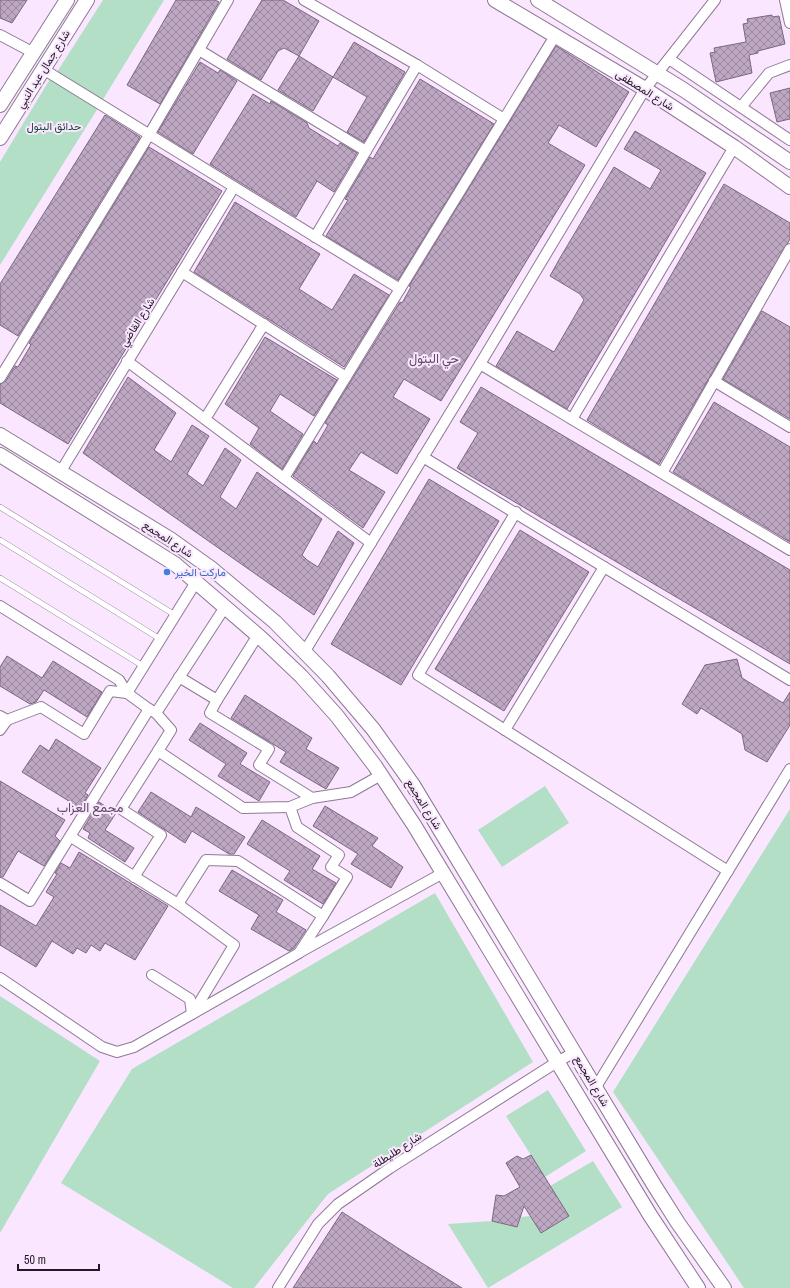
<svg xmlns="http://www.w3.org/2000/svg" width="790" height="1288" viewBox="0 0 790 1288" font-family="'Archivo Narrow',Vazirmatn,sans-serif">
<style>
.green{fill:#b2dfc6}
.building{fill:url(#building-cross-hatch);stroke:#7c6782}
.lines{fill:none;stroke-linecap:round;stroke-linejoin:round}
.lane-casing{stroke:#8e7994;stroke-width:6}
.street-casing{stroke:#8e7994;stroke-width:12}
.secondary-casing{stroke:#8e7994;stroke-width:16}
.lane{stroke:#fff;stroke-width:5}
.street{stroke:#fff;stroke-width:10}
.secondary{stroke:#fff;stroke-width:14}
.shop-dot{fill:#3f7fe0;stroke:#fae7ff;stroke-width:1.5}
.labels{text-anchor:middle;stroke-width:4;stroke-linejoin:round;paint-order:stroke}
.street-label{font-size:11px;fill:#211924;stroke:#fae7ff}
.park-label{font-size:11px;fill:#174631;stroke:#fae7ff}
.shop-label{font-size:11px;fill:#366cbe;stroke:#fae7ff;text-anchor:start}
.quarter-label{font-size:13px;fill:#5f4b64;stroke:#fae7ff}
</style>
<defs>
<pattern id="building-cross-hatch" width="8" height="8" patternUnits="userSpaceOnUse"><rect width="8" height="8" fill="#bda7c3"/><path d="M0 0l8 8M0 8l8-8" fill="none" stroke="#99879e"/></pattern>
</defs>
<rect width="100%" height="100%" fill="#fae7ff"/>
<g class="green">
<polygon points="103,0 164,0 102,101 57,72"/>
<polygon points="50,79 98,108 0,265 0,162"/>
<polygon points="545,786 569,823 502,867 478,830"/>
<polygon points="790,809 790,1288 744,1288 613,1092"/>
<polygon points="435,893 533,1062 328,1194 254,1288 233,1288 61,1183 132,1069"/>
<polygon points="0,996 100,1061 0,1233"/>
<polygon points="548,1090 586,1151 545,1177 506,1116"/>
<polygon points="593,1161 622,1207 488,1288 448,1224 492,1221 517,1226 521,1217 530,1216 541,1233 568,1216 550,1186"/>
</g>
<g class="building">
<polygon points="0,0 27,0 12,23 0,18"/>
<polygon points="176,0 215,0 219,2 160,104 127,85"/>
<polygon points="262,0 283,0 319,21 299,56 284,48 278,51 261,80 227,59"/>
<polygon points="772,15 772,17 779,16 785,44 758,51 758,53 749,55 752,73 716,82 710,53 715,52 714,48 746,42 743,24 748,23 747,19"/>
<polygon points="354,42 405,72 364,142 347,132 367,97 333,77"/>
<polygon points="556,46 629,92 596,147 559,125 548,143 585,165 441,401 404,379 393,397 430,419 397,474 361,452 349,470 385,492 363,528 293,476 314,441 317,444 328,425 325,423 400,302 402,303 411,287 409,286"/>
<polygon points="299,56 333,77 313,111 278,90"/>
<polygon points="200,62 218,73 220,70 237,81 193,154 158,132"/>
<polygon points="420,79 494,124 398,280 326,236 348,200 345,199 370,157 373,159"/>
<polygon points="790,88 790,119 777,122 770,93"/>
<polygon points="253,94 270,104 271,101 307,123 309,128 338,146 340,143 357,153 334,192 317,181 296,217 210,164"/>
<polygon points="105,115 140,137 18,336 0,325 0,284"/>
<polygon points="635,131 706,173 567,409 496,366 517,331 554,352 584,300 580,294 550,276 560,258 614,167 650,189 661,170 624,149"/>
<polygon points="149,147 222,191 68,444 0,403 0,384 6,381 15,366 18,367 31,345 29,343"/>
<polygon points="724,184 790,223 790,239 659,464 587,420"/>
<polygon points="235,202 320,254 299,289 332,310 354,274 389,295 344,367 194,272"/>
<polygon points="762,311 790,327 790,419 723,379"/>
<polygon points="265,337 337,380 314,416 280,394 270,411 303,434 282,469 250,444 259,428 225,404"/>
<polygon points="128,377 176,413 154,450 171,462 192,425 209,436 187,474 203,486 225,448 241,460 220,497 236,509 257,472 322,519 302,555 307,560 318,567 338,531 354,543 314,615 83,453"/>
<polygon points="481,387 790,570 790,664 457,468 478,433 460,422"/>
<polygon points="714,402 790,447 790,542 673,472"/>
<polygon points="429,479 499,521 401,685 331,644"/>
<polygon points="520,530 589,572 504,711 435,669"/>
<polygon points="7,656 42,678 53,661 102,692 87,717 44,690 36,702 30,704 0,686 0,667"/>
<polygon points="737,659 742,678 783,703 790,692 790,725 767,762 745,750 742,734 701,708 697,714 682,704 705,665"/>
<polygon points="245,695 312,738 306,749 339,768 326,789 280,762 286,752 231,718"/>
<polygon points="200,723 247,753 240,764 270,782 259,801 218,776 226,764 189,740"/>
<polygon points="56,739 101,768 85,793 88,795 80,808 22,772 40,745 49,751"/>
<polygon points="0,781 65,820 55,836 60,841 44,866 18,851 3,877 0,877"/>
<polygon points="151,792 191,817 196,807 245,837 234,854 229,854 192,831 185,843 138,812"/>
<polygon points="99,802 116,813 105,830 134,848 125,862 88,838 90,833 83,829"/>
<polygon points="325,806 378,838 372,846 403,867 391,888 351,864 358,854 313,826"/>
<polygon points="262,820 320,856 312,869 336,883 323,904 284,880 290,871 247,844"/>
<polygon points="79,852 168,906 135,960 105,943 100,951 91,945 86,953 77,948 73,954 52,941 36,967 0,945 0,905 36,926 54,897 46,892 57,874 55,873 61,863 70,868"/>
<polygon points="232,870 283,900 276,912 306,930 294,948 289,951 251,929 259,915 219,891"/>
<polygon points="531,1155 569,1216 541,1233 524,1206 517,1227 492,1221 496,1195 504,1196 520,1187 506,1163 517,1156 523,1159"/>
<polygon points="342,1212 404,1252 462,1288 293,1288"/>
</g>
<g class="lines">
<defs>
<g id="lane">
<polyline points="0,507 175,615"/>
<polyline points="0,540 160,639"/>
<polyline points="0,578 143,666"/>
</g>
<g id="street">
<polyline points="304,0 417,65 504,119"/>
<polyline points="785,0 790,23"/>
<polyline points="0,35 34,53"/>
<polyline points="199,50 366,151"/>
<polyline points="669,59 790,140"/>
<polyline points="43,69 400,289"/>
<polyline points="741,107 769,73 790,65"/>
<polyline points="315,237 417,65"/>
<polyline points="182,272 346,377"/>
<polyline points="127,361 371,543"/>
<polyline points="480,364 790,550"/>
<polyline points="0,378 149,135 228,0"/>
<polyline points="714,381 790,427"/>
<polyline points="205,419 264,324"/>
<polyline points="572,419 734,147"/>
<polyline points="423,457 790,680"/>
<polyline points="61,471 234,187"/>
<polyline points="662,473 790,249"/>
<polyline points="284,478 555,36"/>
<polyline points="516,512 418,675 728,871"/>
<polyline points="0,606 119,680 127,693 196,582"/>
<polyline points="305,651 480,364 645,89 715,0"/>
<polyline points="179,677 217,700 258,635"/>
<polyline points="217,700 210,713 269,749 259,765 312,798 351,792 381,775"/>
<polyline points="156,713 171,730 158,751 243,808 290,807 312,798"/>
<polyline points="0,716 7,720 41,707 84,734 110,691 127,693 149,709"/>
<polyline points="0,730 7,720"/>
<polyline points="505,730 604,567"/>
<polyline points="290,807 297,827 339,855 331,867 347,877 323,916"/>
<polyline points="71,837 178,904 206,860 238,861 323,916 299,953 192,1014"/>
<polyline points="134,877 161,835 121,809 158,751"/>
<polyline points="0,883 30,901 149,709 156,713 225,607"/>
<polyline points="178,904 234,945 193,1013"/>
<polyline points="300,952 443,873"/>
<polyline points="0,978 102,1047 117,1052 134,1047 192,1014 190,999 152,975"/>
<polyline points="596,1087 790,769"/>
<polyline points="278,1288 318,1224 338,1204 390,1168 557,1062 575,1052"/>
</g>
<g id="secondary">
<polyline points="495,0 645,89 734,147 790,187"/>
<polyline points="538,0 684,90 790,162"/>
<polyline points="0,105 67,0"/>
<polyline points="0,138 87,0"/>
<polyline points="0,435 170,539 212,569 275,622 328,676 373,729 413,785 654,1185 678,1223 724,1288"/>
<polyline points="0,455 175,564 262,639 301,676 337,716 375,766 414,825 650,1215 698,1288"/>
</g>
</defs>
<use href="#lane" class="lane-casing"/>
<use href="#street" class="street-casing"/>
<use href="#secondary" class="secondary-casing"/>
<use href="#lane" class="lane"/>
<use href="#street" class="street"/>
<use href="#secondary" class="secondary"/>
</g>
<circle class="shop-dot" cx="167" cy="572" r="4"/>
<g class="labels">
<g class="street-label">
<text transform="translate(43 69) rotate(-58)" y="4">شارع جمال عبد النبي</text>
<text transform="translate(645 90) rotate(32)" y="4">شارع المصطفى</text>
<text transform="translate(137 322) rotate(-58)" y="4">شارع القاضي</text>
<text transform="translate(168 539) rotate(33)" y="4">شارع المجمع</text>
<text transform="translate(424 804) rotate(58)" y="4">شارع المجمع</text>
<text transform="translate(592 1081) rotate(59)" y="4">شارع المجمع</text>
<text transform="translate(397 1150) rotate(-33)" y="4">شارع طليطلة</text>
</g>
<g class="park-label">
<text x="54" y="130">حدائق البتول</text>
</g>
<g class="shop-label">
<text x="175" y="576">ماركت الخير</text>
</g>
<g class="quarter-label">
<text x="434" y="363">حي البتول</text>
<text x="90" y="812">مجمع العزاب</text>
</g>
</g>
<path d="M18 1264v6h81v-6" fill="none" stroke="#211924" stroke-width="2"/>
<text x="24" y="1264" font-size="12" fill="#211924" stroke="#fae7ff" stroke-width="3" paint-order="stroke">50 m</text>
</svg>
